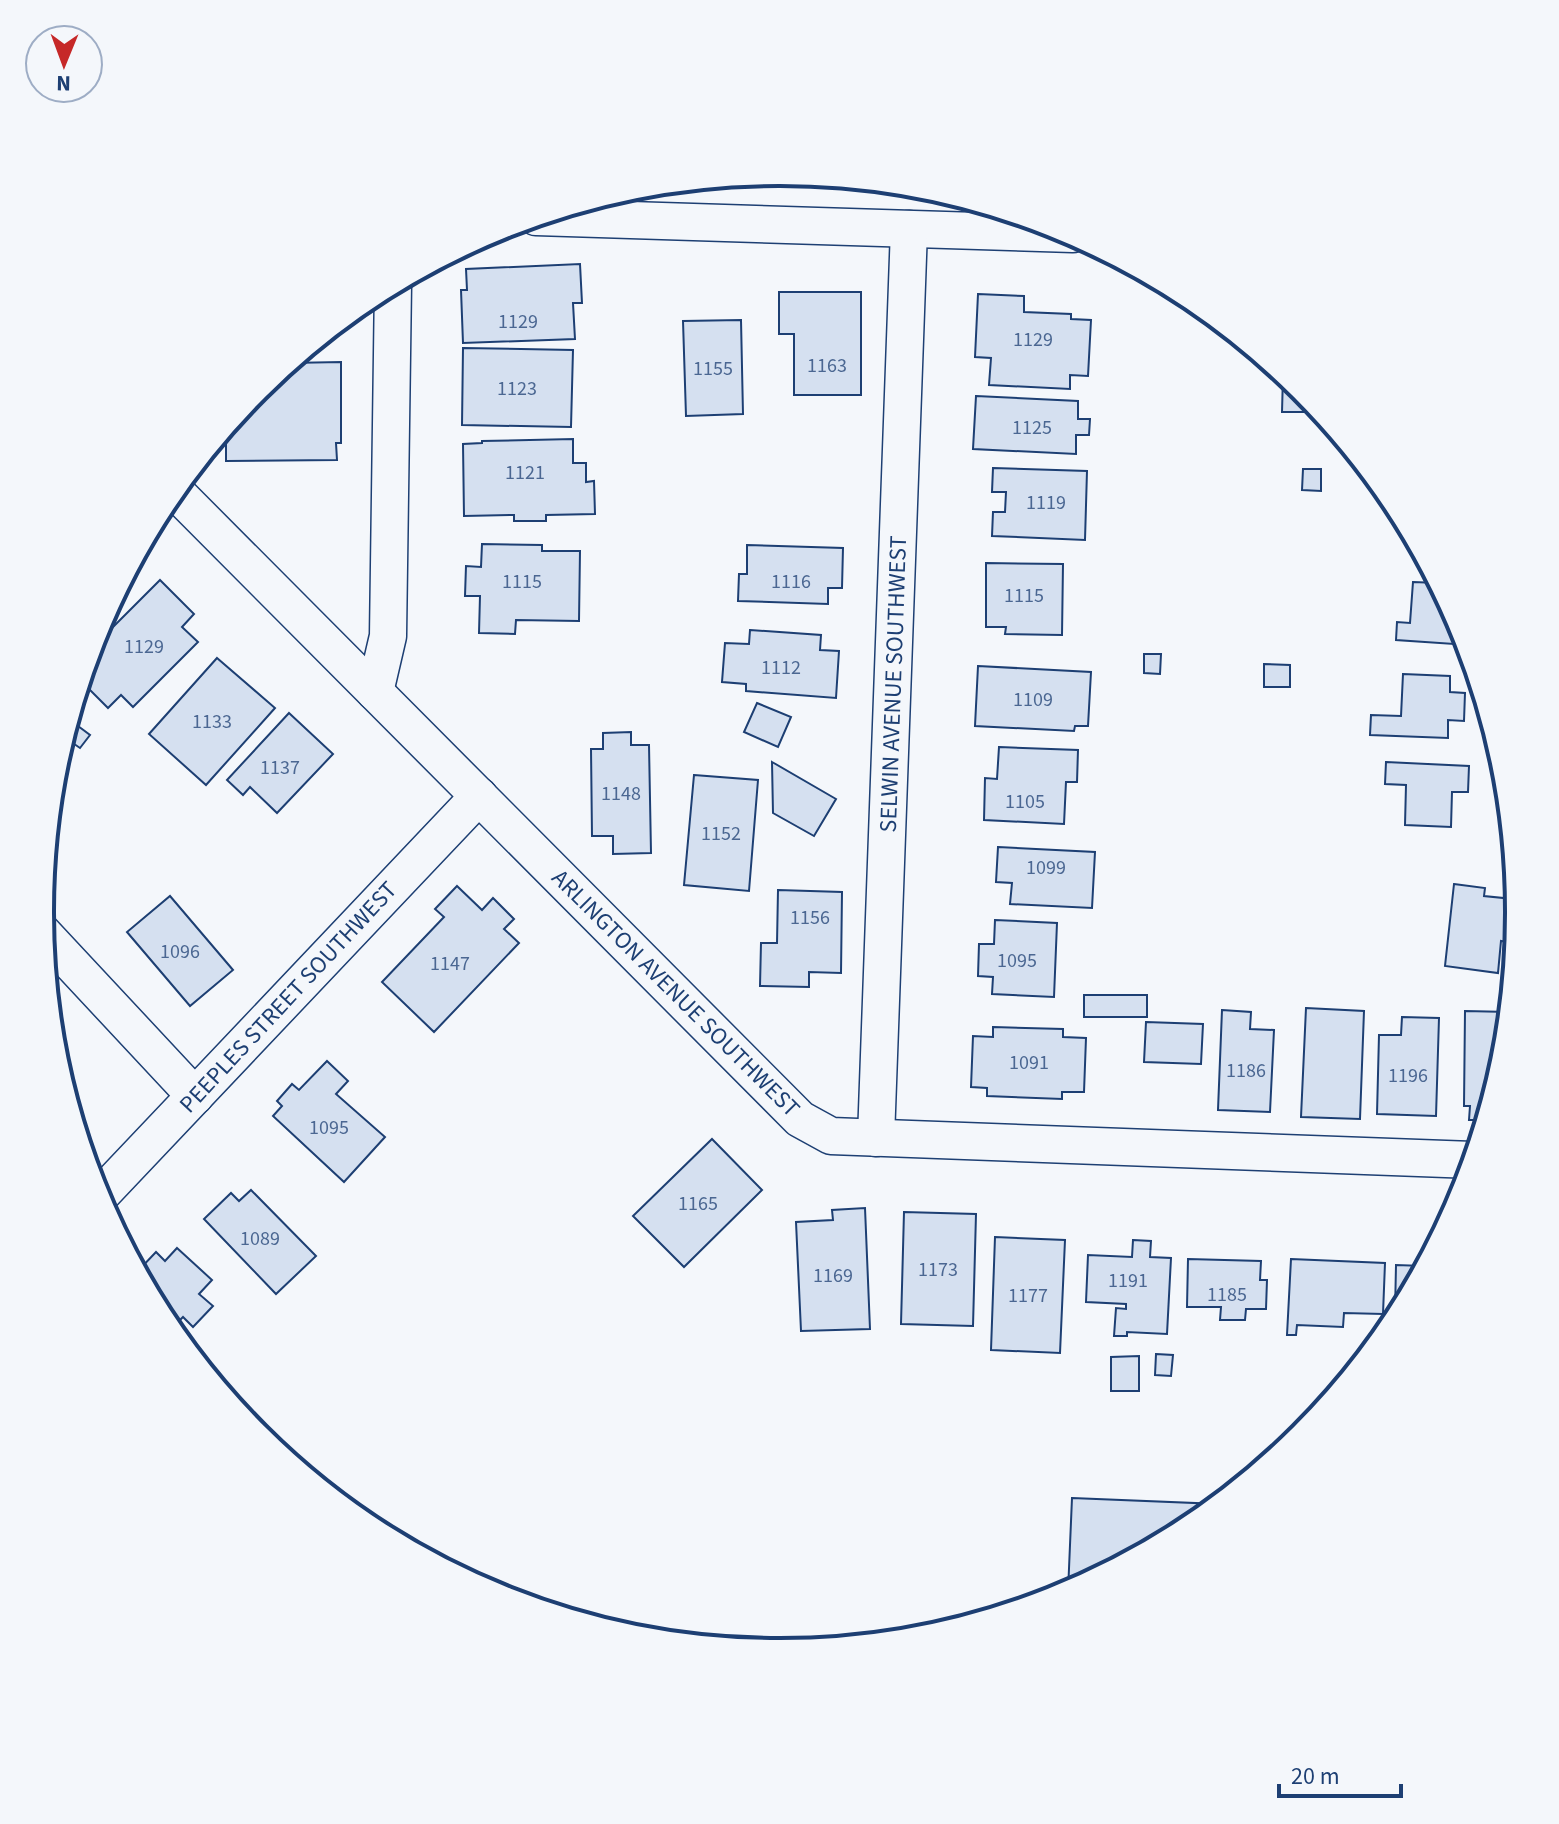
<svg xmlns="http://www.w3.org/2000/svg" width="1559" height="1824" viewBox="0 0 1559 1824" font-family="'Source Sans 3',sans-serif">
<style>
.building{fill:#d5e0f0;stroke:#1d3f73;stroke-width:2}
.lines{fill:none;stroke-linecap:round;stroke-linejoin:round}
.minor-casing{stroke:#1d3f73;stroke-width:39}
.minor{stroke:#f4f7fb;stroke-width:36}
.labels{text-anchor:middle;stroke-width:6;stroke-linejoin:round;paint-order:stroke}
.number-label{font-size:20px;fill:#4b6792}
.street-label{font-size:24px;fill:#1d3f73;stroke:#f4f7fb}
.rim{fill:none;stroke:#1d3f73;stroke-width:4}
</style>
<rect width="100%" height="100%" fill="#f4f7fb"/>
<g class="building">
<polygon points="580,264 582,303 573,303 575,339 463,343 461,290 467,290 466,269"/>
<polygon points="779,292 861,292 861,395 794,395 794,334 779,334"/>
<polygon points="978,294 1024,296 1024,312 1071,314 1071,319 1091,320 1088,376 1070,375 1070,389 989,385 991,358 975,357"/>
<polygon points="741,320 743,414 686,416 683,321"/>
<polygon points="463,348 573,350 571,427 462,425"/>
<polygon points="341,362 341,443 336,443 337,460 226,461 226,442 221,442 221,432 257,389 289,363"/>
<polygon points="1283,375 1303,389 1321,412 1282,412"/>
<polygon points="976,396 1078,401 1078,419 1090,419 1089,435 1076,435 1076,454 973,449"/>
<polygon points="573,439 573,463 586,463 586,482 594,481 595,514 546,515 546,521 514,521 514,515 464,516 463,444 482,443 482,441"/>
<polygon points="993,468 1087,471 1085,540 992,536 993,512 1005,512 1006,492 992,492"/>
<polygon points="1303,469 1321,469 1321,491 1302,490"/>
<polygon points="1402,516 1413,537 1402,536"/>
<polygon points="482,544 542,545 542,551 580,551 579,621 516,620 515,634 479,633 480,596 465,596 466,566 481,567"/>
<polygon points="747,545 843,548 842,588 828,588 828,604 738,601 739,574 747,574"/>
<polygon points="135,556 140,560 125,575"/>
<polygon points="986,563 1063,564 1062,635 1005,634 1006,627 986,627"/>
<polygon points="160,580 194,614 182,627 198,642 133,707 121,695 108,708 81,681 90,650"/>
<polygon points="1413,582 1438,583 1463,630 1455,629 1454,644 1396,640 1397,622 1410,623"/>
<polygon points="750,630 821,635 820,650 839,651 836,698 746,691 746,684 722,682 725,643 749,644"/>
<polygon points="1144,654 1161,654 1160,674 1144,673"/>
<polygon points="217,658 275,708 206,785 149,734"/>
<polygon points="1264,664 1290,665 1290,687 1264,687"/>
<polygon points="978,666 1091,672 1088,726 1075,726 1074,731 975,726"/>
<polygon points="1403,674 1450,676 1450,692 1465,693 1464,721 1448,720 1448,738 1370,735 1371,715 1401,716"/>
<polygon points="757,703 791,717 778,747 744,732"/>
<polygon points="289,713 333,754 277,813 250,787 243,795 227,780"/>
<polygon points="74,723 90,735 80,748 64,737"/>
<polygon points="631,732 631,745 649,745 651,853 613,854 613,836 592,836 591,749 603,749 603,733"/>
<polygon points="999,747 1078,750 1077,782 1066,782 1064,824 984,820 985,778 997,779"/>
<polygon points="772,762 836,799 814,836 773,813"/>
<polygon points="1386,762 1469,766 1468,792 1452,792 1451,827 1405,825 1406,785 1385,784"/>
<polygon points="694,775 758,780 749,891 684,885"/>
<polygon points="998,847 1095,852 1092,908 1010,904 1012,883 996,882"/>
<polygon points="1454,884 1485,888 1484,896 1513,899 1508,942 1501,941 1498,973 1445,966"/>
<polygon points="457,886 482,910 493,898 514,919 504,929 519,943 434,1032 382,982 444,917 435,909"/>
<polygon points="778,890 842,892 841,973 809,972 809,987 760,986 761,943 777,943"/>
<polygon points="170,896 233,970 190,1006 127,932"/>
<polygon points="995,920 1057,923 1054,997 992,994 993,977 978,976 979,944 994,944"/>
<rect x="1084" y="995" width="63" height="22"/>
<polygon points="1306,1008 1364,1011 1360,1119 1301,1117"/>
<polygon points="1222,1010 1251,1012 1250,1029 1274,1030 1270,1112 1218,1110"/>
<polygon points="1465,1011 1509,1012 1505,1057 1485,1120 1469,1120 1470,1106 1464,1106"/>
<polygon points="1402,1017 1439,1018 1436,1116 1377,1114 1379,1035 1401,1035"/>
<polygon points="1146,1022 1203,1024 1201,1064 1144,1062"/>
<polygon points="993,1027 1063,1029 1063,1037 1086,1038 1084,1092 1062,1092 1062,1099 987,1096 987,1088 971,1087 973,1036 993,1037"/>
<polygon points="327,1061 348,1081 336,1094 385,1137 344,1182 273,1116 282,1106 277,1101 292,1084 299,1090"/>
<polygon points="712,1139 762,1190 684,1267 633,1216"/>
<polygon points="251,1190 316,1256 276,1294 204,1219 231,1193 239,1201"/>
<polygon points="865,1208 870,1329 801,1331 796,1222 833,1220 832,1210"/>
<polygon points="904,1212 976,1214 973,1326 901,1324"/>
<polygon points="995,1237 1065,1240 1060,1353 991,1350"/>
<polygon points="1133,1240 1151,1241 1150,1257 1171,1258 1167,1334 1127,1332 1127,1336 1114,1336 1116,1308 1126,1309 1126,1304 1086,1302 1088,1255 1132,1257"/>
<polygon points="177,1248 212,1280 199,1294 213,1306 193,1327 183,1317 170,1330 143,1283 146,1280 137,1272 156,1252 165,1261"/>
<polygon points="1188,1259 1261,1261 1260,1280 1267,1280 1266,1309 1246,1309 1245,1320 1220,1320 1221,1307 1187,1307"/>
<polygon points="1291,1259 1385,1263 1383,1314 1344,1313 1343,1327 1297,1325 1296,1335 1287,1335"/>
<polygon points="1424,1259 1428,1259 1400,1313 1395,1313 1396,1265 1424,1266"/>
<polygon points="1156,1354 1173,1355 1171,1376 1155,1375"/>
<polygon points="1139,1356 1139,1391 1111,1391 1111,1357"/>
<polygon points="1072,1498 1218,1504 1190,1527 1068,1592"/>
</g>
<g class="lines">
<defs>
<g id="minor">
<polyline points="536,217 1073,234"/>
<polyline points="174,490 800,1119 831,1136 1473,1160"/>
<polyline points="375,692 388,636 393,284"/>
<polyline points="42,932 195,1096"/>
<polyline points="876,1138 909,229"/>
<polyline points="98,1198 479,796"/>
</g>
</defs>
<use href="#minor" class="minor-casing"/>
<use href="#minor" class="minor"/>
</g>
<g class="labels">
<g class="number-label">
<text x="518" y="328">1129</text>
<text x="1033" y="346">1129</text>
<text x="827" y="372">1163</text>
<text x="713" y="375">1155</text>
<text x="517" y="395">1123</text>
<text x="1032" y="434">1125</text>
<text x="525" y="479">1121</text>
<text x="1046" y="509">1119</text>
<text x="522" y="588">1115</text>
<text x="791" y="588">1116</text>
<text x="1024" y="602">1115</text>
<text x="144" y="653">1129</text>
<text x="781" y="674">1112</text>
<text x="1033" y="706">1109</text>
<text x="212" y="728">1133</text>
<text x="280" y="774">1137</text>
<text x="621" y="800">1148</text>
<text x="1025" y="808">1105</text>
<text x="721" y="840">1152</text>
<text x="1046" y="874">1099</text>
<text x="810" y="924">1156</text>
<text x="180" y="958">1096</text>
<text x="1017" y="967">1095</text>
<text x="450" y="970">1147</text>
<text x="1029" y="1069">1091</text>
<text x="1246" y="1077">1186</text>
<text x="1408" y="1082">1196</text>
<text x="329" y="1134">1095</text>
<text x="698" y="1210">1165</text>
<text x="260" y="1245">1089</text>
<text x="938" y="1276">1173</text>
<text x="833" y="1282">1169</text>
<text x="1128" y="1287">1191</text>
<text x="1227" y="1301">1185</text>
<text x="1028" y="1302">1177</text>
</g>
<g class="street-label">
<text transform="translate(893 684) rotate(-88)" y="8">SELWIN AVENUE SOUTHWEST</text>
<text transform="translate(676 993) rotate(45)" y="8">ARLINGTON AVENUE SOUTHWEST</text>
<text transform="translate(288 997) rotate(-47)" y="8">PEEPLES STREET SOUTHWEST</text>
</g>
</g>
<path d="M0 0H1559V1824H0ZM779 186H780A725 725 0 0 1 1505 911V913A725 725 0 0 1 780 1638H779A725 725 0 0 1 54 913V911A725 725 0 0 1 779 186Z" fill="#f4f7fb" fill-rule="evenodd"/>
<path class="rim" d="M779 186H780A725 725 0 0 1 1505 911V913A725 725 0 0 1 780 1638H779A725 725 0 0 1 54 913V911A725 725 0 0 1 779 186Z"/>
<g transform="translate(64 64) rotate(181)"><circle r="38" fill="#f4f7fb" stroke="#9eadc5" stroke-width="2"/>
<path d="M0-6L14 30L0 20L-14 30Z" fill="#c62828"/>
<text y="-12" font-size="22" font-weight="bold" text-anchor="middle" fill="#1d3f73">N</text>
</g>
<path d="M1279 1784v12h122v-12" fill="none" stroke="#1d3f73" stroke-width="4"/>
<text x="1291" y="1784" font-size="24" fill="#1d3f73" stroke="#f4f7fb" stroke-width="6" paint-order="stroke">20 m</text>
</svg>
